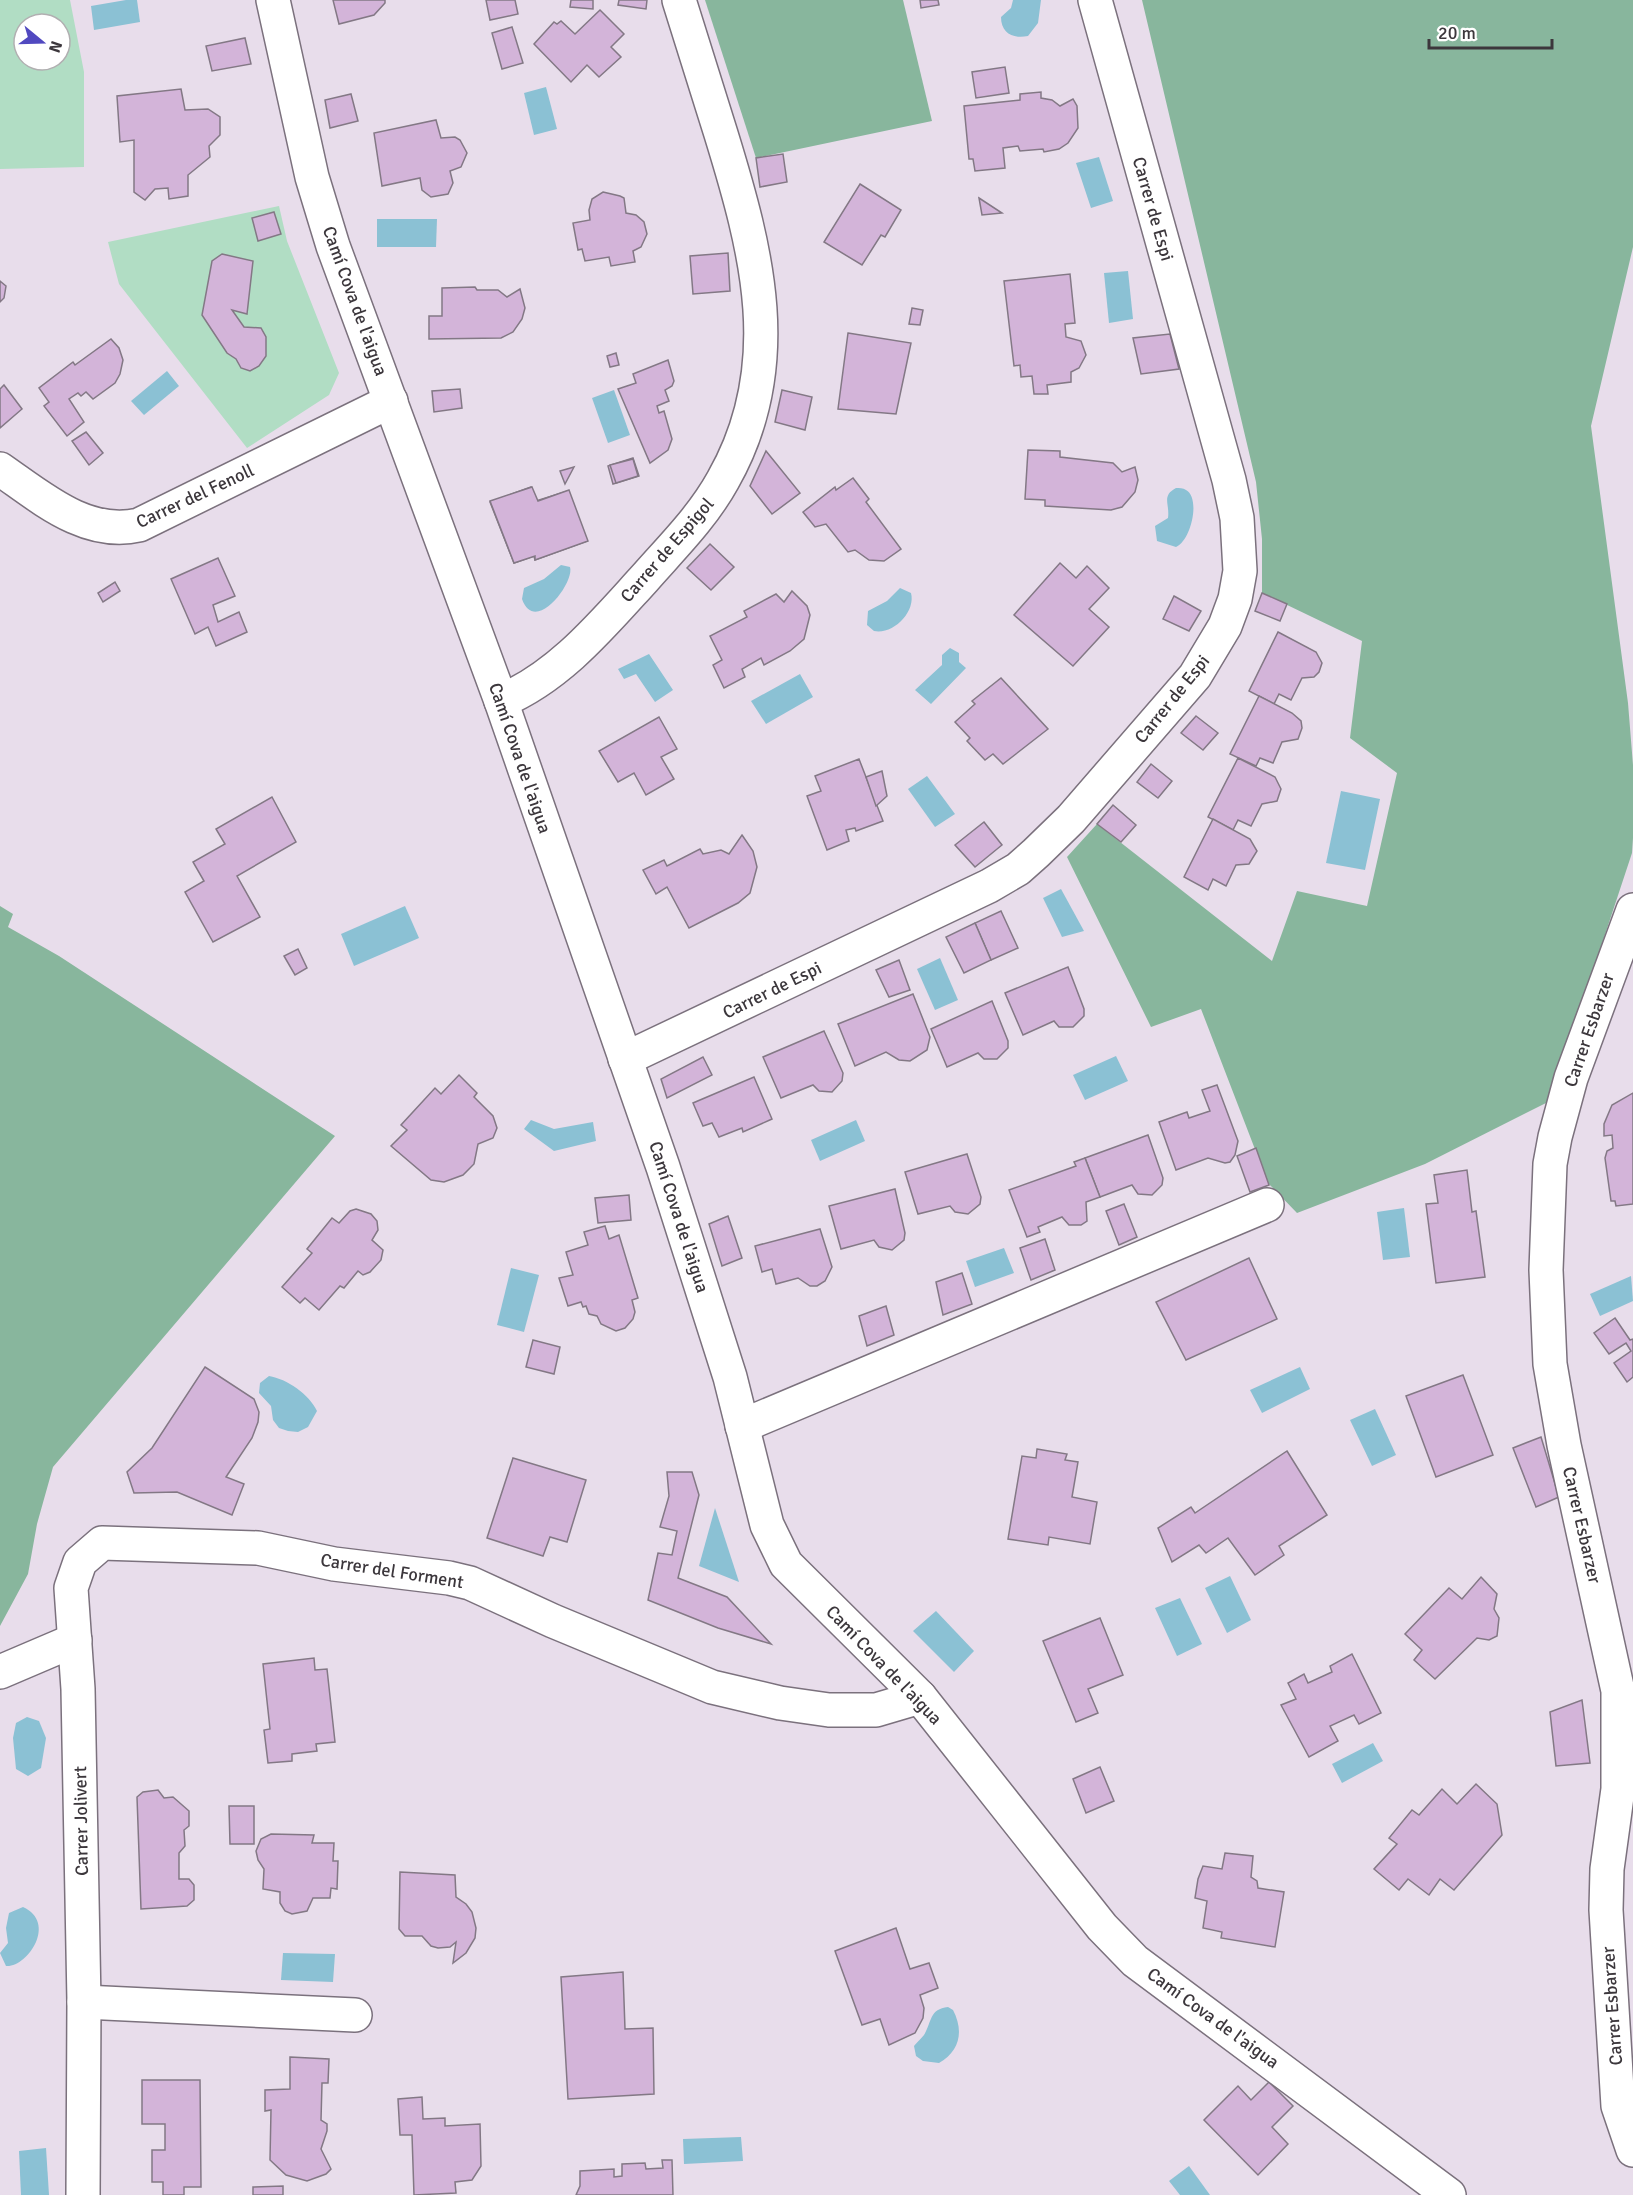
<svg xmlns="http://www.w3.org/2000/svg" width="1633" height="2195" viewBox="0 0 1633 2195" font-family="Signika,sans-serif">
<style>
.green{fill:#b1ddc4;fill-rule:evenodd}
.forest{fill:#88b69d}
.water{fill:#8bc1d4}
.building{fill:#d3b4d9;stroke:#837885;stroke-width:1.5}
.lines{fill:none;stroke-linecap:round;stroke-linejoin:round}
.minor-casing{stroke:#7b717d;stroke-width:36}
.minor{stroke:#fff;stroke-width:33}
.labels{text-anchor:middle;stroke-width:4.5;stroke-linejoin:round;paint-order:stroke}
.street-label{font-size:18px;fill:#3c373c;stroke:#fff}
</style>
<rect width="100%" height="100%" fill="#e8ddeb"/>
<g class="green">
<path d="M0,0h70l14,72v95l-84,2zM24,24h36v36h-36z"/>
<polygon points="279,206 287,241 339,373 329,395 247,448 119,284 108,242"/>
</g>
<g class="forest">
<polygon points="705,0 903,0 932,121 756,158"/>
<polygon points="1142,0 1633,0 1633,247 1591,426 1628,703 1633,765 1633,838 1632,853 1550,1101 1425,1164 1297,1213 1268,1183 1201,1009 1151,1027 1067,857 1097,824 1272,961 1297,891 1367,906 1397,773 1350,738 1362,641 1262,593 1262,539 1256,482"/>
<polygon points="0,906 13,914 8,927 59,956 335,1136 53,1467 37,1524 28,1574 0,1626"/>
</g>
<g class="water">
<polygon points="126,0 137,0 140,22 94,30 91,6"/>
<path d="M1013,0h28l-3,23 -10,13c-14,3 -27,-2 -27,-19l10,-9z"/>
<polygon points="546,87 557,129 534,135 524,93"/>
<polygon points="1099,157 1113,201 1091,208 1076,163"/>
<polygon points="377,219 437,219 436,247 377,247"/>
<polygon points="1128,271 1133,319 1109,323 1104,273"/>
<polygon points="167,371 179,386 144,415 131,401"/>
<polygon points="614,390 630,435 608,443 592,398"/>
<path d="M1176,488c3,0 7,0 10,2 15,8 5,51 -10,57l-19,-6 -2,-15 13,-8c2,-14 -7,-22 8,-30z"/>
<path d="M561,565l9,2c5,15 -35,69 -48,32l2,-11 20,-9z"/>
<path d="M900,588l11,5c5,19 -18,42 -37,38l-7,-6 1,-14 19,-10z"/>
<polygon points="950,648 959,653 959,662 966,668 931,704 915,690 942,665 942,655"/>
<polygon points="649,654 673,690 655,702 636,674 624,679 618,669"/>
<polygon points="800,674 813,697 766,724 751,701"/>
<polygon points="927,776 955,814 935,827 908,789"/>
<polygon points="1341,791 1380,799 1365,870 1326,863"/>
<polygon points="1061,889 1084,931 1062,937 1043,898"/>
<polygon points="405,906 419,938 354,966 341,934"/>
<polygon points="940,958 958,1000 935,1010 917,969"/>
<polygon points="1116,1056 1128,1081 1085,1100 1073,1075"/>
<polygon points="531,1120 554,1129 593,1122 596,1141 554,1151 524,1129"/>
<polygon points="856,1120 865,1141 820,1161 811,1140"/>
<polygon points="1404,1208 1410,1257 1383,1260 1377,1212"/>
<polygon points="1004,1248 1014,1273 975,1287 966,1261"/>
<polygon points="511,1268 539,1275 524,1332 497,1325"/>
<polygon points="1631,1276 1633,1301 1600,1316 1590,1294"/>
<polygon points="1300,1367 1310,1389 1262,1413 1250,1390"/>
<path d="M269,1376c18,3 40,18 48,35l-9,16 -10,5 -10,-1 -9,-3 -6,-8 -2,-14 -12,-13 1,-10z"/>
<polygon points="1375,1409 1396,1455 1372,1466 1350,1420"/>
<polygon points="715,1508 739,1582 699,1566"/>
<polygon points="1230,1576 1251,1620 1227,1633 1205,1588"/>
<polygon points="1180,1598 1202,1644 1177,1656 1155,1608"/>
<polygon points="936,1611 974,1651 954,1672 913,1631"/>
<polygon points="27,1717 39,1721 46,1738 41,1768 28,1776 16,1769 13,1738 16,1723"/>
<polygon points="1373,1743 1383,1761 1342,1783 1332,1764"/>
<path d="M23,1907c35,16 4,61 -17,59l-6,-13 8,-10 -2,-15 3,-15z"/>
<polygon points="283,1953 335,1954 333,1982 281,1980"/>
<path d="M948,2007l5,3c11,21 7,41 -14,53l-16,-2 -7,-5 -2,-10c3,-4 7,-7 10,-11 8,-13 5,-26 24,-28z"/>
<polygon points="741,2137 743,2161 684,2164 683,2139"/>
<polygon points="46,2148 49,2195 21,2195 19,2151"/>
<polygon points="1189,2166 1210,2195 1180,2195 1169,2181"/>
</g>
<g class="building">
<polygon points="333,0 385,0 385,3 374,15 339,24"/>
<polygon points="486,0 515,0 518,14 490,20"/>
<polygon points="571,0 593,0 593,9 570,7"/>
<polygon points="619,0 647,0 646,9 618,5"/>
<polygon points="920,0 938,0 939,5 921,8"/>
<polygon points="600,10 624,34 611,47 621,57 599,77 587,65 571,82 534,44 554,22 557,24 561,21 575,34"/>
<polygon points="512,27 523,63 502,69 492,33"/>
<polygon points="245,38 251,64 212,71 206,46"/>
<polygon points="1005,67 1009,93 976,98 972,72"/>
<polygon points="181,89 185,110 208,109 220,117 220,135 209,146 210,157 188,175 188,196 169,199 168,188 155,189 145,200 134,192 134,140 120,142 117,96"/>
<polygon points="1041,92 1041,98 1052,100 1060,106 1073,99 1077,106 1078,128 1068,143 1059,149 1044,152 1043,149 1020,151 1018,146 1003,148 1005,168 975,171 973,159 969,159 964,106 1020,100 1020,94"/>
<polygon points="351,94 358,121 330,128 325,100"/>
<polygon points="436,120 441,138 455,137 460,140 467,153 461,167 450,171 453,183 448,194 431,197 422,190 420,178 382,186 374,133"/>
<polygon points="783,154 787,182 760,187 756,158"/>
<polygon points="860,184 901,210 885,237 881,235 862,265 824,242"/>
<polygon points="603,192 620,196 624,198 626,213 636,215 644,222 647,234 641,247 633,251 635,262 611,266 609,257 585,261 582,249 578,250 573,223 590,220 589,210 592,199"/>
<polygon points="979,198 1002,213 982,215"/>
<polygon points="274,212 281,234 258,241 252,218"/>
<polygon points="728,253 730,291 693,294 690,256"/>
<polygon points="222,254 253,261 247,314 232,310 244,327 261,328 266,337 266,356 259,366 250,371 241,368 236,359 227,353 202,315 212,261"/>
<polygon points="1070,274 1075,323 1065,324 1066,337 1081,341 1086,355 1079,368 1071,372 1071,382 1047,385 1048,394 1034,394 1032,376 1021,377 1020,365 1014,366 1004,281"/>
<polygon points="0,281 6,286 4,298 0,302"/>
<polygon points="475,287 477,290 498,290 507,297 520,289 525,308 522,319 513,332 501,338 429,339 429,316 442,316 442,288"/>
<polygon points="912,308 923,310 920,325 909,324"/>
<polygon points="848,333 911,343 896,414 838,409"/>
<polygon points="1170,334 1179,369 1141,374 1133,338"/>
<polygon points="111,339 119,348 123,360 120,374 115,383 93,399 86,392 81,396 78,393 69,399 84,422 67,436 44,406 49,402 39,388 73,362 75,365"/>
<polygon points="616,353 619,365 610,367 607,356"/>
<polygon points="668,360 674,381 672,386 665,390 669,401 657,406 659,413 664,411 672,439 668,450 650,463 618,389 636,383 633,374"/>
<polygon points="4,385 22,409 0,428 0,389"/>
<polygon points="460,389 462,408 434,412 432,391"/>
<polygon points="782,390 812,397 805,430 775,422"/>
<polygon points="86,432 103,453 89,465 72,441"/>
<polygon points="1028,450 1060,451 1060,457 1113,463 1122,472 1135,467 1138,480 1135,492 1122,507 1111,510 1045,506 1045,500 1025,499"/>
<polygon points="766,451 800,493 772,514 750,486"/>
<polygon points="633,458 639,476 613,484 608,466"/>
<polygon points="633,459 638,476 616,483 610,465"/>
<polygon points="574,467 565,484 560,471"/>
<polygon points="853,478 869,499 866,502 901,549 884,561 869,560 855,550 848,552 826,524 815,527 803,512 835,487 836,490"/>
<polygon points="531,487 536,501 568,491 587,541 535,560 534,556 514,563 490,502"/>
<polygon points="532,487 538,501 569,490 588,541 535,560 535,556 514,563 490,501"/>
<polygon points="710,544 734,567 711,590 687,568"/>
<polygon points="218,558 235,596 213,605 218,622 239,612 247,632 216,646 208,627 195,634 171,579"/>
<polygon points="1060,563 1076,578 1087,566 1109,588 1089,609 1109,627 1073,666 1014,615"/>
<polygon points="115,582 120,591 103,602 98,593"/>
<polygon points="792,591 807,606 810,615 804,639 790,651 764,665 761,658 742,669 745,677 724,688 713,665 722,660 710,636 747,617 744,611 776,594 784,602"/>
<polygon points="1262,593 1287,604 1280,621 1255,611"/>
<polygon points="1174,596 1201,611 1189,631 1163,619"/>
<polygon points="1278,632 1316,652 1322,663 1319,672 1314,677 1302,678 1291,700 1279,694 1274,704 1249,691"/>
<polygon points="1001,678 1048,729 1003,764 993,754 985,760 967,741 970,738 955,722 975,704 972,701"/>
<polygon points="1259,696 1292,713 1301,721 1302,728 1298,739 1282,742 1273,763 1260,758 1256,766 1230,754"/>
<polygon points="1196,716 1218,733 1203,750 1181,733"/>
<polygon points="659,717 677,749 661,757 674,779 646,795 634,773 618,782 599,751"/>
<polygon points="1238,758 1275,777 1281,789 1277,801 1262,804 1251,826 1238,820 1233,830 1208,817"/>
<polygon points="859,759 883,821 856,831 855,828 846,830 849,841 827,850 807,796 821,791 815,776"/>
<polygon points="1151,764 1172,781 1158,798 1137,782"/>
<polygon points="882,771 887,796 876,806 866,777"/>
<polygon points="272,797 296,842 237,876 260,917 213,942 185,892 204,881 193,862 225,844 216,829"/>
<polygon points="1113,805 1136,825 1121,842 1097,824"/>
<polygon points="1213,819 1250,839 1257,851 1249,864 1236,865 1226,886 1213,879 1208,890 1184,877"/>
<polygon points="984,822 1002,845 975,867 955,845"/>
<polygon points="742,835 753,851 757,867 750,893 738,903 689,928 667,887 656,894 643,870 664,860 667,866 700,849 703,854 721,850 729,854"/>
<polygon points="1001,911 1018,948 991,960 975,923"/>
<polygon points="975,923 991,960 964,973 946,937"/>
<polygon points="298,949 307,968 295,975 284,956"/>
<polygon points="899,960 910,990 889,997 876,970"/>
<polygon points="1068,967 1084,1009 1084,1016 1073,1027 1059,1027 1054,1021 1023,1035 1005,993"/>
<polygon points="913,994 930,1037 927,1050 910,1061 899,1060 886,1052 855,1066 838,1024"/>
<polygon points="992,1001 1008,1041 1008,1048 997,1059 984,1059 978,1053 947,1067 931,1029"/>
<polygon points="824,1031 843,1073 842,1081 832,1092 819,1091 813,1085 781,1098 763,1057"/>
<polygon points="703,1057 712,1075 667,1098 661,1079"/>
<polygon points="459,1075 477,1093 474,1097 493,1116 497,1128 493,1138 478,1144 474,1164 463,1175 444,1182 431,1180 391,1146 407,1130 401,1125 435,1088 441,1094"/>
<polygon points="754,1077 772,1119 743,1132 742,1128 719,1137 712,1123 703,1126 693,1103"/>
<polygon points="1217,1085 1238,1141 1235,1155 1230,1162 1225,1163 1208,1158 1176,1170 1159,1122 1187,1112 1189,1118 1210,1111 1202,1090"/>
<polygon points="1633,1093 1633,1204 1616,1206 1615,1201 1611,1201 1605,1158 1607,1151 1613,1148 1612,1135 1604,1136 1604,1124 1612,1105"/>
<polygon points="1148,1135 1163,1178 1162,1185 1152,1195 1138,1194 1132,1185 1100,1197 1085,1158"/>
<polygon points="1256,1148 1269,1185 1250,1192 1237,1156"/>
<polygon points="967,1154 981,1197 980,1204 968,1214 955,1212 950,1206 918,1214 905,1172"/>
<polygon points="1085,1158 1100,1197 1086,1202 1087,1221 1081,1225 1069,1225 1062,1217 1038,1227 1040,1232 1027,1237 1009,1190 1076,1166 1074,1162"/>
<polygon points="1467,1170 1472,1212 1476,1211 1485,1277 1436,1283 1426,1204 1438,1203 1434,1175"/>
<polygon points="895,1189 905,1233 904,1240 892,1250 879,1247 874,1240 841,1249 829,1206"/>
<polygon points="629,1195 631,1220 598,1223 595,1198"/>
<polygon points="1124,1204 1137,1237 1119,1245 1106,1211"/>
<polygon points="356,1209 371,1214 377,1221 378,1230 372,1240 383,1250 381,1260 370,1272 363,1275 358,1271 344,1288 340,1286 319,1310 305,1298 300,1303 282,1287 312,1253 307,1249 332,1218 339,1223 350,1211"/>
<polygon points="728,1216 742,1258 722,1266 709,1224"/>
<polygon points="605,1226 609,1239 619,1235 638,1298 632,1300 635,1312 633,1319 625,1328 616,1331 601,1324 597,1316 589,1314 586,1306 583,1307 581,1302 568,1306 559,1278 573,1275 566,1252 588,1245 584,1232"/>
<polygon points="820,1229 832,1267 825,1281 817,1286 810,1286 798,1278 776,1284 772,1269 762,1272 755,1246"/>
<polygon points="1045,1239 1055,1270 1031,1280 1020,1248"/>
<polygon points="1249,1258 1277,1319 1186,1360 1156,1302"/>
<polygon points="962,1273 972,1304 943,1315 936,1282"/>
<polygon points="886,1306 894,1335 867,1346 859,1316"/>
<polygon points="1615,1318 1630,1340 1633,1339 1633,1377 1627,1382 1614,1363 1631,1351 1626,1343 1609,1354 1594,1333"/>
<polygon points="533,1340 560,1347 554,1374 526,1367"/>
<polygon points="205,1367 254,1399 259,1412 258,1422 252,1438 226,1477 244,1484 232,1515 177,1492 134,1493 127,1472 152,1448"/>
<polygon points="1463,1375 1493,1455 1436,1477 1406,1396"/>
<polygon points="1541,1437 1559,1497 1536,1507 1513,1448"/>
<polygon points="1037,1449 1067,1454 1065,1460 1078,1462 1072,1497 1097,1502 1090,1544 1049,1537 1048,1545 1008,1539 1022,1456 1036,1458"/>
<polygon points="1287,1451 1327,1515 1279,1546 1284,1555 1255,1575 1228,1538 1206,1553 1199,1545 1172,1562 1158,1528 1191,1507 1195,1513"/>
<polygon points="513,1458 586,1480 567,1542 550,1537 543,1556 487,1538"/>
<polygon points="667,1472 692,1472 699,1495 678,1578 727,1597 771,1644 718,1628 648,1600 658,1553 672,1555 677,1531 660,1527 669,1496"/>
<polygon points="1481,1577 1497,1594 1494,1609 1499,1618 1497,1636 1489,1640 1477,1638 1435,1679 1414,1660 1422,1650 1405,1634 1449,1588 1462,1599"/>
<polygon points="1100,1618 1123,1675 1088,1689 1098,1713 1076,1722 1043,1641"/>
<polygon points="1352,1654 1381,1713 1359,1724 1354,1715 1330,1726 1338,1741 1309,1757 1281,1705 1296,1699 1288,1683 1304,1674 1308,1683 1332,1672 1330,1666"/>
<polygon points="314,1658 315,1670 327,1669 335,1742 316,1744 317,1751 292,1754 292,1761 268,1763 264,1730 270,1729 263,1664"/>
<polygon points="1582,1700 1590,1763 1556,1766 1550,1712"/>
<polygon points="1100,1767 1114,1801 1086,1813 1073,1779"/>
<polygon points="1476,1784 1497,1804 1502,1835 1454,1890 1440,1879 1429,1895 1408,1879 1399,1890 1374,1869 1397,1844 1389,1838 1412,1810 1419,1815 1442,1789 1457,1804"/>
<polygon points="158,1790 164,1798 173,1797 189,1811 189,1826 184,1830 185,1846 179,1853 179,1879 189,1879 194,1885 194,1900 187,1906 141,1909 137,1797 143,1792"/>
<polygon points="229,1806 254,1806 254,1844 230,1844"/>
<polygon points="271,1834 314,1835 312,1843 334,1843 333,1861 338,1861 337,1889 331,1888 330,1898 313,1898 307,1911 292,1914 285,1911 280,1903 280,1892 263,1889 264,1869 258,1860 256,1851 261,1839"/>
<polygon points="1225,1853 1253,1856 1251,1877 1257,1881 1258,1888 1284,1892 1275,1947 1221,1938 1222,1932 1203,1928 1207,1901 1195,1898 1198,1879 1203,1866 1222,1869"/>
<polygon points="400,1872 455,1875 456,1897 466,1904 472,1912 476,1928 475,1938 466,1953 453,1963 456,1942 450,1947 438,1948 431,1946 422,1936 405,1936 399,1929"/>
<polygon points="896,1928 910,1969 929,1963 938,1988 920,1995 924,2008 923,2018 915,2033 889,2045 880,2019 862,2025 835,1951"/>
<polygon points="623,1972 625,2029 653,2028 654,2094 568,2099 561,1977"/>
<polygon points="290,2057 329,2059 328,2083 322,2083 321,2120 327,2124 327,2131 321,2149 331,2169 326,2174 307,2181 286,2175 270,2160 271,2110 265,2111 265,2090 290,2089"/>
<polygon points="142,2080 200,2080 201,2187 184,2187 184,2195 163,2195 163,2182 152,2182 152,2150 165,2150 165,2124 142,2124"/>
<polygon points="1269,2082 1293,2106 1272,2127 1288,2144 1258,2175 1204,2120 1238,2086 1251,2100"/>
<polygon points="422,2097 423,2119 445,2118 445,2126 480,2124 481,2166 472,2180 455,2182 456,2193 414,2195 412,2135 400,2135 398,2099"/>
<polygon points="662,2160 672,2160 673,2195 576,2195 580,2186 580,2171 614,2169 614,2177 622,2176 622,2164 645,2163 646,2169 663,2168"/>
<polygon points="283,2186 283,2195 253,2195 253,2187"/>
</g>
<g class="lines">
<defs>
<g id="minor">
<polyline points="273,0 312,177 333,246 501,701 663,1167 730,1377 767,1525 786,1564 920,1697 1102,1927 1135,1961 1449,2195"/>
<path d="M0,469c42,29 86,68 139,56l252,-124"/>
<path d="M501,701c58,-24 101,-76 143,-122 28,-32 58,-61 79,-99 65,-114 34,-229 -2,-346 -14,-44 -28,-89 -42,-134"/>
<polyline points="1633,910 1571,1078 1555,1137 1550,1164 1546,1270 1550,1364 1564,1445 1618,1691 1618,1789 1607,1869 1606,1910 1618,2106 1633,2150"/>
<polyline points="625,1059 989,886 1018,869 1036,853 1071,819 1195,676 1225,626 1235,599 1240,571 1237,518 1229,480 1095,0"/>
<polyline points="742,1426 1267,1205"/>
<polyline points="0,1672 75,1640"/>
<polyline points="84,2002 355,2015"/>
<polyline points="83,2195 84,2002 78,1689 71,1588 80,1562 102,1543 258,1548 334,1564 449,1578 470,1583 553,1621 712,1687 780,1703 829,1710 876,1710 920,1697"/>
</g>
</defs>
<use href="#minor" class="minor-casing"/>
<use href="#minor" class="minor"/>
</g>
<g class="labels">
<g class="street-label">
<text transform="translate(1153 209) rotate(74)" y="6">Carrer de Espi</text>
<text transform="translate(355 301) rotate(70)" y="6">Camí Cova de l'aigua</text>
<text transform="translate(195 496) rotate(-25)" y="6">Carrer del Fenoll</text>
<text transform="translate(667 550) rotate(-49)" y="6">Carrer de Espigol</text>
<text transform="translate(1172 699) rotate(-51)" y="6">Carrer de Espi</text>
<text transform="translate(520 758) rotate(71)" y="6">Camí Cova de l'aigua</text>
<text transform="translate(772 990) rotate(-26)" y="6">Carrer de Espi</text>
<text transform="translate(1589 1030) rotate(-71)" y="6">Carrer Esbarzer</text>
<text transform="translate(679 1217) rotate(72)" y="6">Camí Cova de l'aigua</text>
<text transform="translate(1582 1525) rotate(77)" y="6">Carrer Esbarzer</text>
<text transform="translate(392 1571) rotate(9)" y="6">Carrer del Forment</text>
<text transform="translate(884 1665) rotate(46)" y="6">Camí Cova de l'aigua</text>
<text transform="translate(81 1821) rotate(-91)" y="6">Carrer Jolivert</text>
<text transform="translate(1612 2006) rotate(-94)" y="6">Carrer Esbarzer</text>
<text transform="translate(1213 2018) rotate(36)" y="6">Camí Cova de l'aigua</text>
</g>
</g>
<g transform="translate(42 42) rotate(109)"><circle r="28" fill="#ffffff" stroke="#b1afb1" stroke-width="1.5"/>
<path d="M0-4.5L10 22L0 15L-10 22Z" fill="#5149c0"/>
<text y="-9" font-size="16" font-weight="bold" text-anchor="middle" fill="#3c373c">N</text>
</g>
<path d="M1429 39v9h123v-9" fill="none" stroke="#3c373c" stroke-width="3"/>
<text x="1438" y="39" font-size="18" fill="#3c373c" stroke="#ffffff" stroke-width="4.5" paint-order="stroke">20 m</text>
</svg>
